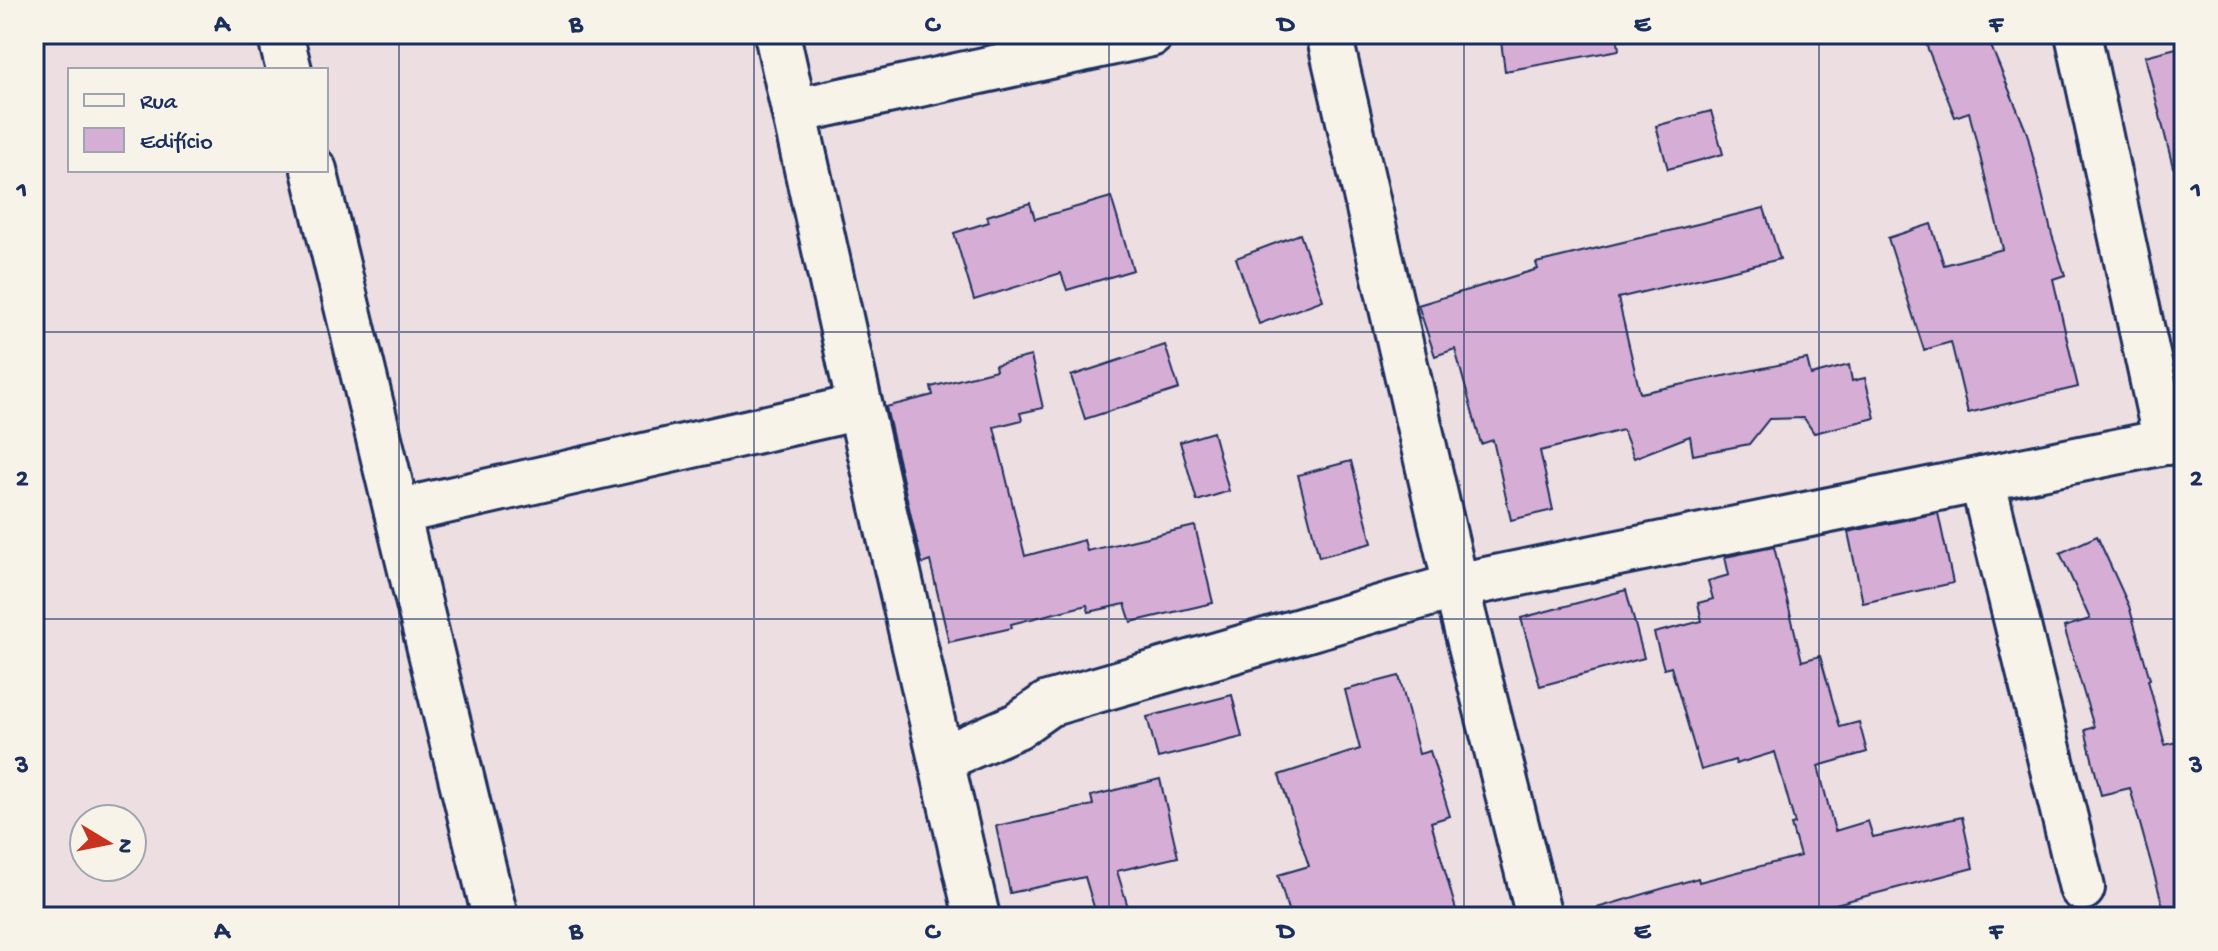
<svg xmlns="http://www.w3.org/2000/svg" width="2218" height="951" viewBox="0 0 2218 951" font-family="'Gochi Hand',sans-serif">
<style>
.building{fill:#d6aed5;stroke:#1b2f5e;stroke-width:2}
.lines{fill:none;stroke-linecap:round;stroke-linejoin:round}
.minor-casing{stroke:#1b2f5e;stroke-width:50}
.minor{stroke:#f7f3e8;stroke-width:44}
.grid{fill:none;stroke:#1b2f5e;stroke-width:2;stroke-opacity:0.55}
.neatline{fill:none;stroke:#1b2f5e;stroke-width:3}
.grid-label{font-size:26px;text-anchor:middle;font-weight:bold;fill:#1b2f5e}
</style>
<rect width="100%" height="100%" fill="#eddee2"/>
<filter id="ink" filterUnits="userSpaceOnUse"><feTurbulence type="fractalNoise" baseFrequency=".0125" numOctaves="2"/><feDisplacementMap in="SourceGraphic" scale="16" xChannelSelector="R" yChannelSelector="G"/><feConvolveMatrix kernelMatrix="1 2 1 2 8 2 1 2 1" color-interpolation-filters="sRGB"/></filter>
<g filter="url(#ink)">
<g class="building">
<polygon points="1500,34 1617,34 1619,50 1505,71"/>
<polygon points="1922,34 1986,34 2027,133 2052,235 2065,275 2053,279 2078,387 1968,413 1951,342 1924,350 1888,238 1931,224 1944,265 2003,249 1969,112 1955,117"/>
<polygon points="2184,46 2184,165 2173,167 2145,56"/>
<polygon points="1711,111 1723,154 1668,169 1656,126"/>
<polygon points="1111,197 1133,270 1067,290 1061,273 974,300 954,233 989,222 987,216 1030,203 1035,219"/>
<polygon points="1764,208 1780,259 1618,298 1640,393 1807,359 1811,375 1849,365 1852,381 1865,378 1875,418 1814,433 1804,418 1769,419 1749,444 1693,455 1690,436 1634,458 1623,430 1540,451 1553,510 1511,520 1493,440 1481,444 1455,349 1435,356 1418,305 1538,269 1536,263"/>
<polygon points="1300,234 1323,300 1259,324 1236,258"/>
<polygon points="1165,345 1179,389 1085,419 1071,376"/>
<polygon points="1031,356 1043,408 1020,413 1022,420 994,427 1025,556 1084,540 1087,551 1195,526 1213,603 1131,622 1125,604 1089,612 1087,605 1011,624 1012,628 949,642 930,561 922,564 886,407 933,395 931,387 996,370 995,365"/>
<polygon points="1213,432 1229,491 1197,501 1180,442"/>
<polygon points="1351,461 1372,543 1319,557 1298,475"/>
<polygon points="1938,513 1953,583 1863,603 1848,532"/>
<polygon points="2097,536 2129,606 2150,679 2148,680 2165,745 2184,740 2184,917 2166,917 2130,788 2101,795 2085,730 2094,727 2064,627 2090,619 2060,553"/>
<polygon points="1774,547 1802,661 1820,656 1840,727 1859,722 1867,752 1818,766 1835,831 1868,821 1873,837 1962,817 1973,868 1828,906 1831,917 1598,917 1597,908 1698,878 1699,882 1800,856 1791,825 1795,824 1775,752 1736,764 1735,760 1701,770 1671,667 1664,669 1654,633 1702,621 1698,603 1713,599 1708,581 1729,575 1725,557"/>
<polygon points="1626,590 1644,658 1540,686 1521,618"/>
<polygon points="1399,676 1419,754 1430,751 1450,816 1431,822 1458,917 1290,917 1278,875 1309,866 1279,775 1360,749 1345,690"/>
<polygon points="1232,695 1242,737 1158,758 1147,717"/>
<polygon points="1160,779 1178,857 1117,871 1131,917 1097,917 1085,877 1010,893 996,826 1093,805 1091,796"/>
</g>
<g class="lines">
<defs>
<g id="minor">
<polyline points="280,34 289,70"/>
<polyline points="777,34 860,407 977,917"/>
<polyline points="1329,34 1456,586 1539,917"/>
<polyline points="2078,34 2166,442"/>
<polyline points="795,111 1151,34"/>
<polyline points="314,170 495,917"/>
<polyline points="1982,479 2082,888"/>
<polyline points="397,512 860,407"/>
<polyline points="941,759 1017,726 1048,704 1456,586 2184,438"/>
</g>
</defs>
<use href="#minor" class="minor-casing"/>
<use href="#minor" class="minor"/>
</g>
</g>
<path class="grid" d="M399,34v883M754,34v883M1109,34v883M1464,34v883M1819,34v883M34,332h2150M34,619h2150"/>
<rect width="2218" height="951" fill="none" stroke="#f7f3e8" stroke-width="88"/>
<rect x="68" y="68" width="260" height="104" fill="#f7f3e8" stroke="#9fa5b1" stroke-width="2"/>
<rect x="84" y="94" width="40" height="12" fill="#f7f3e8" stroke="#9fa5b1" stroke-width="2"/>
<text x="140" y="108" font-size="24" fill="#1b2f5e">Rua</text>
<rect x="84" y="128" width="40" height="24" fill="#d6aed5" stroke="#9fa5b1" stroke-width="2"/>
<text x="140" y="148" font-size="24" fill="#1b2f5e">Edifício</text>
<g transform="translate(108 843) rotate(100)"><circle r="38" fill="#f7f3e8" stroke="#9fa5b1" stroke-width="2"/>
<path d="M0-6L14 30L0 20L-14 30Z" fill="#c8321e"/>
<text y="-12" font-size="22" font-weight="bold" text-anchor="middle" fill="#1b2f5e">N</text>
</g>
<rect x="44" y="44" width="2130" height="863" class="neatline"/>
<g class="grid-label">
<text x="222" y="31">A</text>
<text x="576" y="31">B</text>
<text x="932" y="31">C</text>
<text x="1286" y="31">D</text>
<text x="1642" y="31">E</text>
<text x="1996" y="31">F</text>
<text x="22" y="197">1</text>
<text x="2196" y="197">1</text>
<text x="22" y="485">2</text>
<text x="2196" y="485">2</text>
<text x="22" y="772">3</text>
<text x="2196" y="772">3</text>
<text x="222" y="938">A</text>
<text x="576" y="938">B</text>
<text x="932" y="938">C</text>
<text x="1286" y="938">D</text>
<text x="1642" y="938">E</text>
<text x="1996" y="938">F</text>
</g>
</svg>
